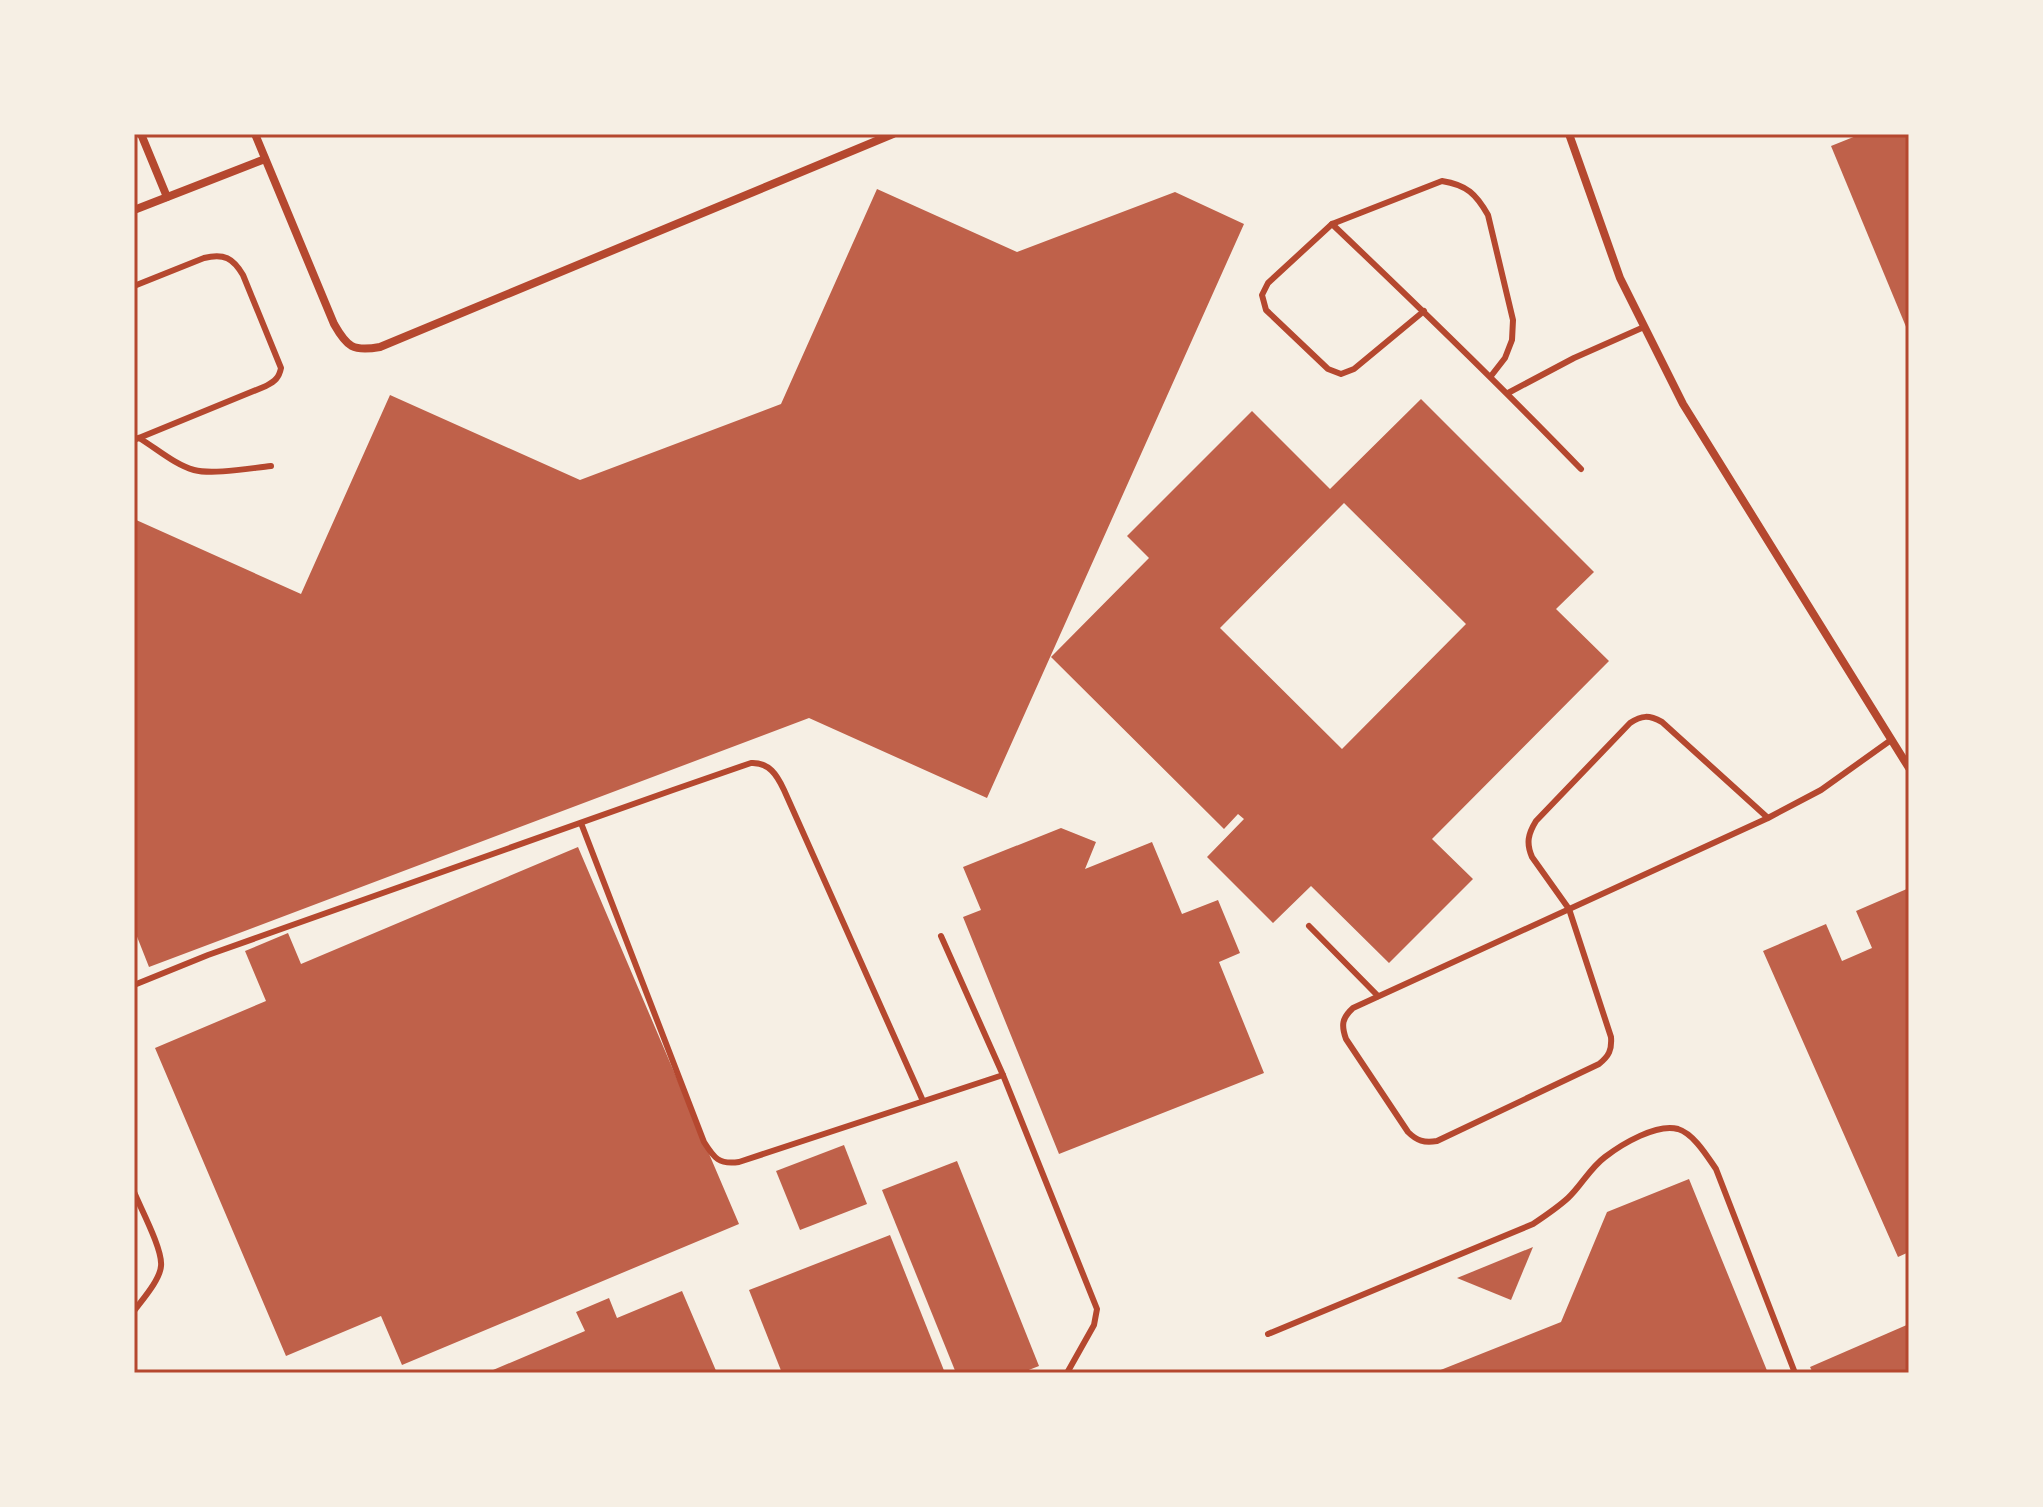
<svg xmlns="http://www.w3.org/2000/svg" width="2043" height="1507" viewBox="0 0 2043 1507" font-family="Jost,sans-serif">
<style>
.building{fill:#bf614a;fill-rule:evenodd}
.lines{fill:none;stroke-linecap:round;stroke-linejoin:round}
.service{stroke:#b5482f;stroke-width:6}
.minor{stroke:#b5482f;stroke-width:8}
.neatline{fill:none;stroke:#b5482f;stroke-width:3}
</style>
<rect width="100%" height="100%" fill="#f6efe4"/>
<g class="building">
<polygon points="1861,134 1909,134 1909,334 1831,146"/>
<polygon points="877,189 1017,252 1175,192 1244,224 987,798 809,718 149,967 134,929 134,519 301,594 390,395 580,480 781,404"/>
<path d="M1421,399l173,173 -38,37 53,52 -177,178 41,40 -84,84 -78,-77 -38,37 -66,-66 37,-38 -6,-5 -14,15 -173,-172 98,-99 -22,-22 125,-125 78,78zM1344,503l122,121 -124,125 -122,-121z"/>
<polygon points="1061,828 1096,842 1085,869 1152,842 1182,914 1218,900 1240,953 1219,962 1264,1073 1059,1154 963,917 981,910 963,867"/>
<polygon points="578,847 739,1224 402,1365 381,1316 286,1356 155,1048 266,1001 245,951 288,933 301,964"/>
<polygon points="1909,888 1909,1252 1898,1257 1763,951 1826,924 1842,961 1872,948 1856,911"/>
<polygon points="844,1145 867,1204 800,1230 776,1171"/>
<polygon points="957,1161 1039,1366 1021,1373 956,1373 882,1190"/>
<polygon points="1689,1179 1768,1373 1433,1373 1561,1322 1607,1212"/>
<polygon points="890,1235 945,1373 782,1373 749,1290"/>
<polygon points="1533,1247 1511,1300 1457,1278"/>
<polygon points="682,1291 717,1373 486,1373 585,1331 576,1312 609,1298 617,1318"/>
<polygon points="1909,1324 1909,1373 1813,1373 1810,1367"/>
</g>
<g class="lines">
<g class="service">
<path d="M1332,224l110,-43c25,4 34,13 46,34l25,105 -1,20 -7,18 -14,18"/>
<path d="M134,286l70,-28c20,-5 29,0 39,17l38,93c-2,10 -6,13 -15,18l-132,54"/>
<path d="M1424,311l-70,58 -13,5 -13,-5 -62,-59 -4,-15 6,-12 64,-59c84,80 168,161 249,245"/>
<polyline points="1508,393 1574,358 1644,327"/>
<path d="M139,438c17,10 36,27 55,32 19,5 57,-2 77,-4"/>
<path d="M1768,818l-106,-96c-13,-7 -20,-7 -32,1l-94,98c-8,13 -10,22 -4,36l37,52 42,128c1,13 -2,19 -12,27l-162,77c-13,2 -20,0 -29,-9l-62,-93c-5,-14 -4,-21 7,-31l415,-190 53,-28 70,-50"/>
<path d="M581,823l123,319c10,16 15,23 35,20l264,-87"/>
<polyline points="1309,926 1378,996"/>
<polyline points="941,936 1003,1075 1097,1309 1094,1325 1067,1373"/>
<path d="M134,985l74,-30 465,-165 78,-27c18,-1 26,12 33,27l139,311"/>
<path d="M134,1192c7,17 29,58 27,74 -1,14 -19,34 -27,45"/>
<path d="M1268,1334l265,-110c12,-8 24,-16 35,-26 13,-12 22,-30 37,-41 17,-13 52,-34 73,-28 16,5 29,27 38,40l79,204"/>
</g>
<g class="minor">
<polyline points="141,134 167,197"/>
<path d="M255,134l79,190c13,23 19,28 46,23l513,-213"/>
<polyline points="1569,134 1620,278 1683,404 1909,768"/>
<polyline points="134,210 265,159"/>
</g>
</g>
<rect width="2043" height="1507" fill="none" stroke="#f6efe4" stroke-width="272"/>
<rect x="136" y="136" width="1771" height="1235" class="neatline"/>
</svg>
